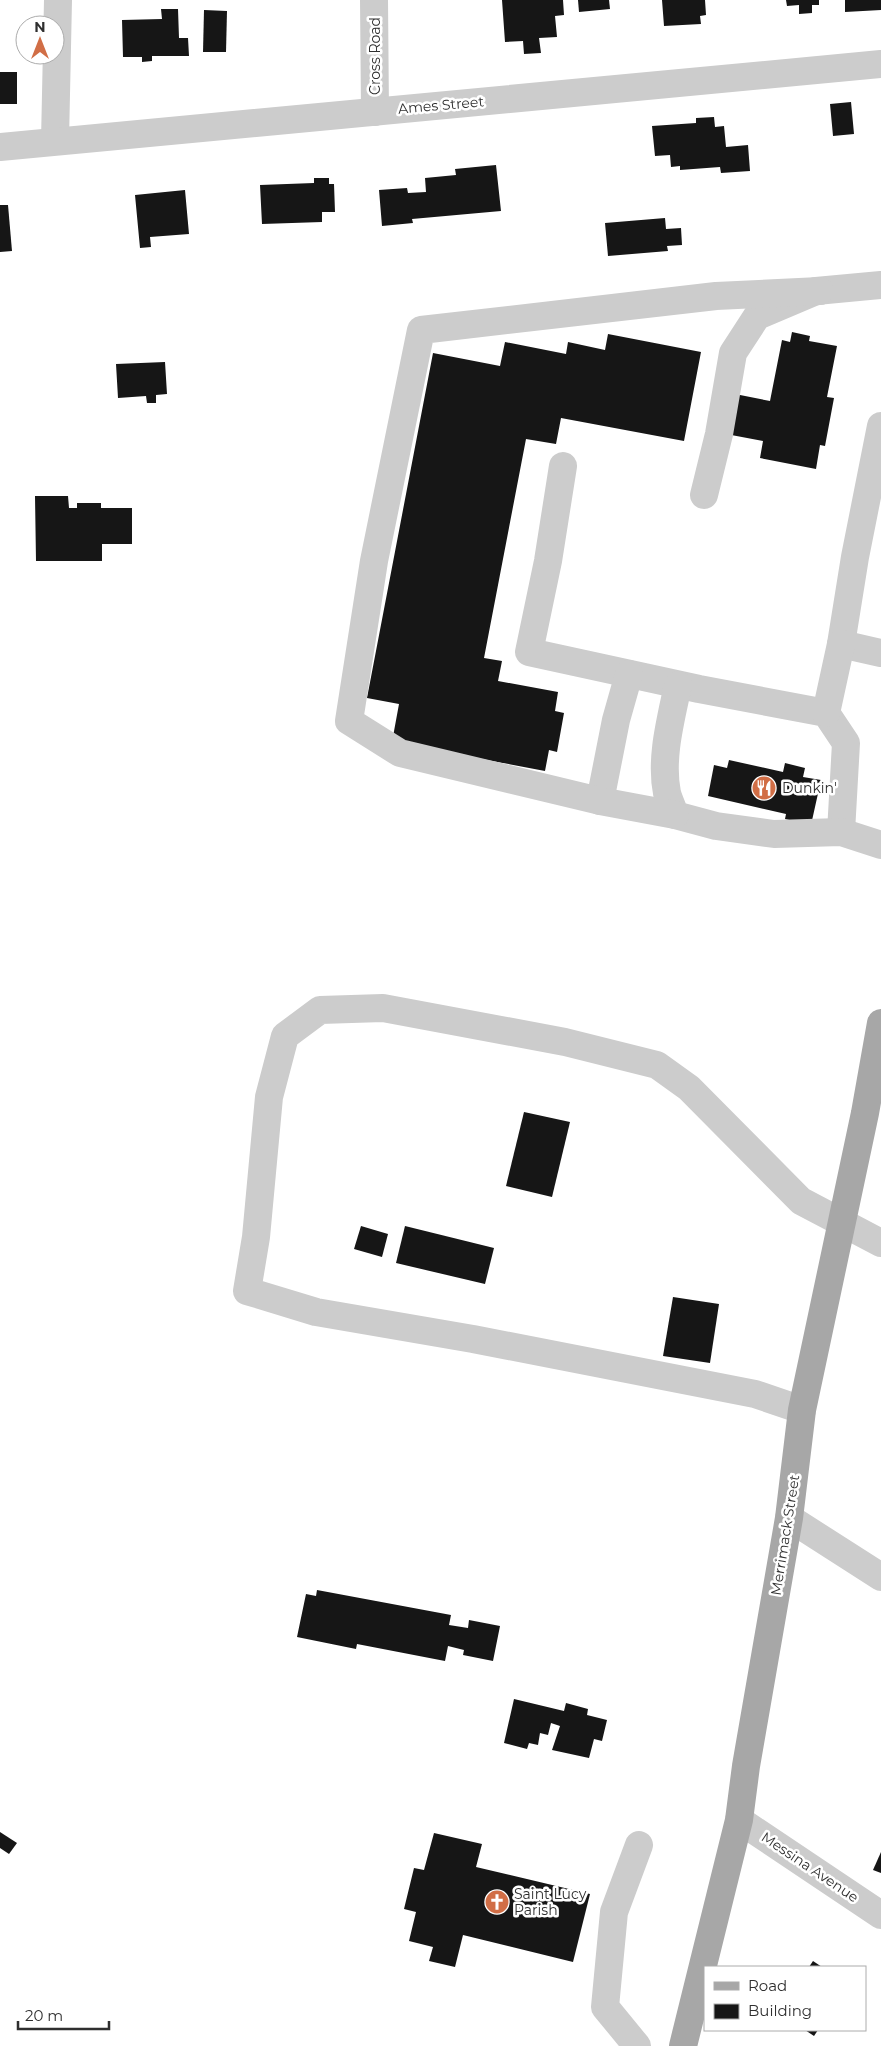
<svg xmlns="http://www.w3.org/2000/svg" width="881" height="2046" viewBox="0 0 881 2046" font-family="Montserrat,sans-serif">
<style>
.building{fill:#161616}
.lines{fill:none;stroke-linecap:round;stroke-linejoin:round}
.minor{stroke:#ccc;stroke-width:28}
.major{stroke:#a7a7a7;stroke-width:28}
.labels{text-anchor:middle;stroke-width:5;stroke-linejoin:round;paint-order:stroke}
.street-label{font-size:14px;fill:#2f2f2f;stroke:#fff}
.poi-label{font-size:14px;fill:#2f2f2f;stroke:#fff;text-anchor:start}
</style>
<rect width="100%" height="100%" fill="#fff"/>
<g class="building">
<polygon points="502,0 563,0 564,15 555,16 557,37 539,38 541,53 524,54 523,41 505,42"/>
<polygon points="578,0 609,0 610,9 579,12"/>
<polygon points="662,0 705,0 706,15 700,16 701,24 664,26"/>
<polygon points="786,0 819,0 819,5 812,5 812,13 799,14 799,5 787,6"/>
<polygon points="845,0 881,0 881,10 845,12"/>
<polygon points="161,9 178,9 179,38 188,38 189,56 152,56 152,61 142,62 142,57 123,57 122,20 162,19"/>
<polygon points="204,10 227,11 226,52 203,52"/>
<rect x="0" y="72" width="17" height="32"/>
<polygon points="851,102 854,134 833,136 830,104"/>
<polygon points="714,117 715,127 724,126 726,147 748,145 750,171 721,173 720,167 680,170 680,166 671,167 670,155 655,156 652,126 696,123 696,118"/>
<polygon points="496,165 501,211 412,219 413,223 382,226 379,190 407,188 408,193 426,192 425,178 456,175 455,169"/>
<polygon points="314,178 329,178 329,184 334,184 335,212 322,212 322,222 262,224 260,185 314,183"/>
<polygon points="185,190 189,234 150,237 151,247 140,248 135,195"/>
<polygon points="0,205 8,205 12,251 0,252"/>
<polygon points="665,218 666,229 681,228 682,245 667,246 668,251 608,256 605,223"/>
<polygon points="792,332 810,336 809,341 837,346 827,397 834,398 825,446 820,445 816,469 760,458 763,441 726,434 735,394 770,401 782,340 790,342"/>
<polygon points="608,334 701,352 684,441 561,418 556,444 526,439 484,658 502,661 498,681 558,692 555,711 564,713 557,752 549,750 545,771 392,742 399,704 367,698 433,353 500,366 505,342 566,354 568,342 605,350"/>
<polygon points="165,362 167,394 156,395 156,403 147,403 146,396 118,398 116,364"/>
<polygon points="35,496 68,496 69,508 77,508 77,503 101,503 101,508 132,508 132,544 102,544 102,561 36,561"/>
<polygon points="729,760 783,772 785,763 805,768 803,777 821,780 811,825 785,819 786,814 708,796 714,765 727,768"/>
<polygon points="524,1112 570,1122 552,1197 506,1186"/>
<polygon points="361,1226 388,1234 382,1257 354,1249"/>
<polygon points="405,1226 494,1248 485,1284 396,1263"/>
<polygon points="673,1297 719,1304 710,1363 663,1356"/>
<polygon points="317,1590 451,1615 449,1625 468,1628 469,1620 500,1626 493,1661 463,1655 464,1650 448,1646 445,1661 357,1644 356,1649 297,1637 306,1594 316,1596"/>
<polygon points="514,1699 564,1711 566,1703 588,1709 587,1715 607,1720 602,1741 594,1739 589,1758 552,1750 560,1726 551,1723 548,1735 540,1733 538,1745 529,1743 527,1749 504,1743"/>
<polygon points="0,1832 17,1843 9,1854 0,1848"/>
<polygon points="434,1833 482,1844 476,1867 590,1894 573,1962 463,1935 455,1967 429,1961 433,1947 409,1941 416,1912 404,1909 414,1868 424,1870"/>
<polygon points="881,1852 881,1873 873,1870"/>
<polygon points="813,1961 822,1967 809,1967"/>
<polygon points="805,2030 818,2030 814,2036"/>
</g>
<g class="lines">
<g class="minor">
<polyline points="374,0 375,112"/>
<polyline points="55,141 58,0"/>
<polyline points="0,147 881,64"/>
<polyline points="881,426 855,557 841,644 881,653"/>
<polyline points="563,466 548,561 529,652 699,689 826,713 846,743 841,832"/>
<polyline points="704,495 719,434 733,353 757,316 816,291 881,285"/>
<path d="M678,685c-7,34 -18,73 -11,108 2,8 6,15 8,22l41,11 58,8 67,-2 40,13"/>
<polyline points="826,713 841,644"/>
<polyline points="600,801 616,720 629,674"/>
<polyline points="675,815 600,801 400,753 349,721 374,561 421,330 716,296 820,291"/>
<polyline points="802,1410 755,1394 473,1339 316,1312 247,1291 256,1237 269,1097 285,1036 320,1010 383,1008 565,1042 657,1065 689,1088 801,1201 881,1243"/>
<polyline points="789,1518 881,1577"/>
<polyline points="739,1820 881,1915"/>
<polyline points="637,2046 605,2007 614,1912 639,1845"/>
</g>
<polyline class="major" points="683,2046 739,1820 746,1766 789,1518 802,1410 865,1113 881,1023"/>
</g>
<defs>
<symbol id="restaurant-disc" viewBox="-11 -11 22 22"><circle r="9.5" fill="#d16e46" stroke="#fff"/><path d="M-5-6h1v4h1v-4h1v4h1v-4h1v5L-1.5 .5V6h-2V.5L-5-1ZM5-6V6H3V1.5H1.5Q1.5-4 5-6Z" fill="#fff"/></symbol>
<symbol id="church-disc" viewBox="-11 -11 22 22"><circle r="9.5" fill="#d16e46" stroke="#fff"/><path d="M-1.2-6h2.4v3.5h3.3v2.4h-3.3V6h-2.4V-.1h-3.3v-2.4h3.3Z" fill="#fff"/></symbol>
</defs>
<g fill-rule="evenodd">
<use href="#restaurant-disc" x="750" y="774" width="28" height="28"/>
<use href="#church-disc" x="483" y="1888" width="28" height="28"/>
</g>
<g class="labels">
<g class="street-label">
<text transform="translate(375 56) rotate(-90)" y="5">Cross Road</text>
<text transform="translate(441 105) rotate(-5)" y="5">Ames Street</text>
<text transform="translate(785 1535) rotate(-81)" y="5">Merrimack Street</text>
<text transform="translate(810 1867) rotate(34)" y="5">Messina Avenue</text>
</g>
<g class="poi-label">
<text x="782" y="793">Dunkin'</text>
<text x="514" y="1899">Saint Lucy<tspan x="514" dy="16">Parish</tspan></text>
</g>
</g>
<rect x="704" y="1966" width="162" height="65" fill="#ffffff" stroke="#acacac"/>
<rect x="714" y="1982" width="25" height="8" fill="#a7a7a7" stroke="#acacac"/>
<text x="748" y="1991" font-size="15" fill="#2f2f2f">Road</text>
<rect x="714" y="2004" width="25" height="15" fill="#161616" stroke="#acacac"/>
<text x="748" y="2016" font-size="15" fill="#2f2f2f">Building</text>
<g transform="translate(40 40)"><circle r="24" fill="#ffffff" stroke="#acacac"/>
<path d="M0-4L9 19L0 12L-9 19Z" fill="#d16e46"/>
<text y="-8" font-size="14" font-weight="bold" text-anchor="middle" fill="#2f2f2f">N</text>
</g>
<path d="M18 2021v8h91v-8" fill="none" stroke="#2f2f2f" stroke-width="2.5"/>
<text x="25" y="2021" font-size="15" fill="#2f2f2f" stroke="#ffffff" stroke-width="4" paint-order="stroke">20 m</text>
</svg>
